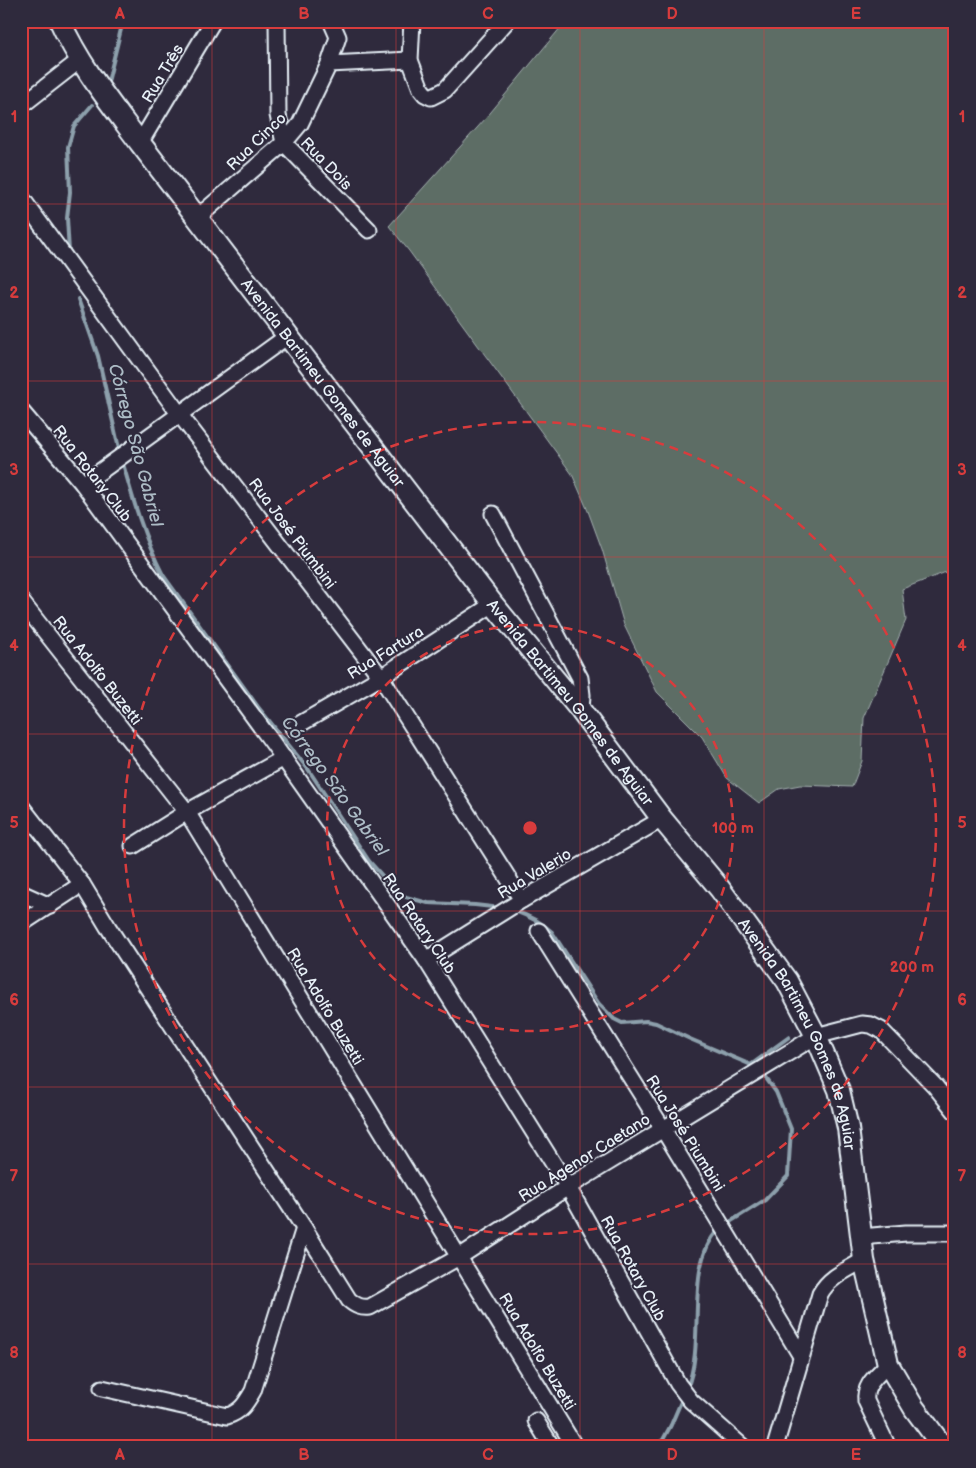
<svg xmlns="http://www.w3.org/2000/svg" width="976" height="1468" viewBox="0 0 976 1468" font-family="'Balsamiq Sans',sans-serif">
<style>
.green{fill:#5d6d65;stroke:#a2afae}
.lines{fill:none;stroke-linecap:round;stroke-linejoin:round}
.stream{stroke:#8da0ac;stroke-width:4}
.minor-casing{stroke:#e8f1f8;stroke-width:19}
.major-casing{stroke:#e8f1f8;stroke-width:24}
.minor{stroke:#2f2a3d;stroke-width:15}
.major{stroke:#2f2a3d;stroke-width:20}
.grid{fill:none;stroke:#d83c3d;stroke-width:1;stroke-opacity:0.55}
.ring{fill:none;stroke:#d83c3d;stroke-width:2.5;stroke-dasharray:9 6}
.labels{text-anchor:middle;stroke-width:4;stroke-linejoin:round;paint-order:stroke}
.street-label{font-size:16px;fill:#e8f1f8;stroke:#2f2a3d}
.water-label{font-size:18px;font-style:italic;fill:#acbbc5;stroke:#2f2a3d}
.centre{fill:#d83c3d;stroke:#2f2a3d;stroke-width:2.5}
.ring-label{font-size:15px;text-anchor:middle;font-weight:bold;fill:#d83c3d;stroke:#2f2a3d;stroke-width:4;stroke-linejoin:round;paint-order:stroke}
.neatline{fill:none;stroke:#d83c3d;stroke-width:2}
.grid-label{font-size:16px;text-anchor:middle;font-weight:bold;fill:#d83c3d}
</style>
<rect width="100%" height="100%" fill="#2f2a3d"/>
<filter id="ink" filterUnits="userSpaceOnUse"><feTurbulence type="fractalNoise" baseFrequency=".02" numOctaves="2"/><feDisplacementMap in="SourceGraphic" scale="10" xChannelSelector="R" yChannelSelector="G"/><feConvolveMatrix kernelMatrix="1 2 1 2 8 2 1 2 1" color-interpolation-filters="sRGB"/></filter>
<g filter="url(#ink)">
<polygon class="green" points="566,21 955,21 955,571 946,572 902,589 906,620 864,718 862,761 852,787 800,785 779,789 759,803 727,778 702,737 657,692 624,625 602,549 588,511 572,474 409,251 389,226 486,118"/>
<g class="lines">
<g class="stream">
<polyline points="107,86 123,21"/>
<polyline points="69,252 67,218 70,192 68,147 74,126 92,105"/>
<polyline points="78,299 98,356 120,453"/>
<path d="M122,460c11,40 22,78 41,115l95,132 50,62 61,92 26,29 11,7 22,6 47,2 26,3"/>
<path d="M515,911c14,5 26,11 37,21l47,72 15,15 8,4 24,-2 10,2 34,16 66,28"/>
<polyline points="752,1064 789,1037"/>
<polyline points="725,1225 765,1200 788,1176 791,1129 776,1092 763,1074"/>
<path d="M687,1388c20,-47 -4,-122 32,-159"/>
<polyline points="659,1447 671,1425 683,1397"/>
</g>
<defs>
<g id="minor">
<polyline points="277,21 278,115 284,143 369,230"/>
<polyline points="412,21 410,60 421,89 425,94 431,97 445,90 507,21"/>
<polyline points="329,64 410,60"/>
<polyline points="21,106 80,60"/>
<polyline points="140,143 213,21"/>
<polyline points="21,197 180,415 381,677 522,900"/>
<polyline points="198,217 284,143 300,124 329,64 338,37 331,21"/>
<polyline points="21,411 83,484 272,742 426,960 568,1187 678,1384 691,1401 743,1447"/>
<polyline points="83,484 289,335"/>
<polyline points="493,514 580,678 582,695 581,711"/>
<polyline points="21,601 187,812 575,1447"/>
<polyline points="293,728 381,677 493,604"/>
<path d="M21,806l61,78 26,43 196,301 45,72c7,6 12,8 21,7l89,-50 109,-70 248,-151 46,-12 9,1 10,5 54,56 20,25"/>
<polyline points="133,846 187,812 284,758"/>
<polyline points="21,893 50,906"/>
<polyline points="21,924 82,884"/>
<polyline points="539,931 663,1129 801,1356"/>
<polyline points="426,960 522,900 662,819"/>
<polyline points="861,1237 906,1233 955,1233"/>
<path d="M888,1364c-11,12 -24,20 -22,37l22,46"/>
<path d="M102,1388l125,28c14,-4 19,-13 26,-25l51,-163"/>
<polyline points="536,1421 552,1447"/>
<path d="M775,1447l45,-153c9,-17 27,-24 44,-34"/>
</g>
<g id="major">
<path id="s1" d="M60,21c20,45 51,83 80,122l353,461 88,107 81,108 58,70 67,92 29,55 23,54 9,38 16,132 24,104 26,44 29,39"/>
</g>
</defs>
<use href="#minor" class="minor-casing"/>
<use href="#major" class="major-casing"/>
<use href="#minor" class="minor"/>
<use href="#major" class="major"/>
</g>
</g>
<path class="grid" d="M212,21v1426M396,21v1426M580,21v1426M764,21v1426M21,204h934M21,381h934M21,557h934M21,734h934M21,911h934M21,1087h934M21,1264h934"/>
<g class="ring">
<circle cx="530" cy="828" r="203"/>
<circle cx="530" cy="828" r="406"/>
</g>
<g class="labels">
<g class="street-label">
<text transform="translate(162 73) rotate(-59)" y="6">Rua Três</text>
<text transform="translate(256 141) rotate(-44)" y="6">Rua Cinco</text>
<text transform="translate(327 163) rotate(46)" y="6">Rua Dois</text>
<text dy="6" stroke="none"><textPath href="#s1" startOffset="448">Avenida Bartimeu Gomes de Aguiar</textPath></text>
<text transform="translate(93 473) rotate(52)" y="6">Rua Rotary Club</text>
<text transform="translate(293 533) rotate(53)" y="6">Rua José Piumbini</text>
<text transform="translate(385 652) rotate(-32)" y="6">Rua Fartura</text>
<text transform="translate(98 670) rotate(52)" y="6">Rua Adolfo Buzetti</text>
<text dy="6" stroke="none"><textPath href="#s1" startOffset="852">Avenida Bartimeu Gomes de Aguiar</textPath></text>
<text transform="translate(534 873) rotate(-31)" y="6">Rua Valerio</text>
<text transform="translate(420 923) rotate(56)" y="6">Rua Rotary Club</text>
<text transform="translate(326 1006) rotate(59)" y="6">Rua Adolfo Buzetti</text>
<text dy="6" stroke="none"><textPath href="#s1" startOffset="1258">Avenida Bartimeu Gomes de Aguiar</textPath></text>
<text transform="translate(686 1133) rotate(58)" y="6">Rua José Piumbini</text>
<text transform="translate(584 1157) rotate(-32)" y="6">Rua Agenor Caetano</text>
<text transform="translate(634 1268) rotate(61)" y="6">Rua Rotary Club</text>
<text transform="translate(538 1351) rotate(59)" y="6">Rua Adolfo Buzetti</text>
</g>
<g class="water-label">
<text transform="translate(136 445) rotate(75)" y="6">Córrego São Gabriel</text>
<text transform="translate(335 786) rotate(54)" y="6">Córrego São Gabriel</text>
</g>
</g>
<circle cx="530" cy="828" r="8" class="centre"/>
<g class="ring-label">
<text x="733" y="833">100 m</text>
<text x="912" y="972">200 m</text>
</g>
<rect width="976" height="1468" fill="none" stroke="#2f2a3d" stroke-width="55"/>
<rect x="28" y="28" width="920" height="1412" class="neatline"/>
<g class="grid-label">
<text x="120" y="19">A</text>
<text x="304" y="19">B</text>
<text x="488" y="19">C</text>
<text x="672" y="19">D</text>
<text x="856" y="19">E</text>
<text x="14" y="122">1</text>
<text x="962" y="122">1</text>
<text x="14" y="298">2</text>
<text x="962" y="298">2</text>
<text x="14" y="475">3</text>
<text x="962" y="475">3</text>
<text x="14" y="651">4</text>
<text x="962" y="651">4</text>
<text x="14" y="828">5</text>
<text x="962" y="828">5</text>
<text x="14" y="1005">6</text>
<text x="962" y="1005">6</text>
<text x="14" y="1181">7</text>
<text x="962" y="1181">7</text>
<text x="14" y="1358">8</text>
<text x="962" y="1358">8</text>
<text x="120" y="1460">A</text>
<text x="304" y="1460">B</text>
<text x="488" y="1460">C</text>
<text x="672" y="1460">D</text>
<text x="856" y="1460">E</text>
</g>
</svg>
